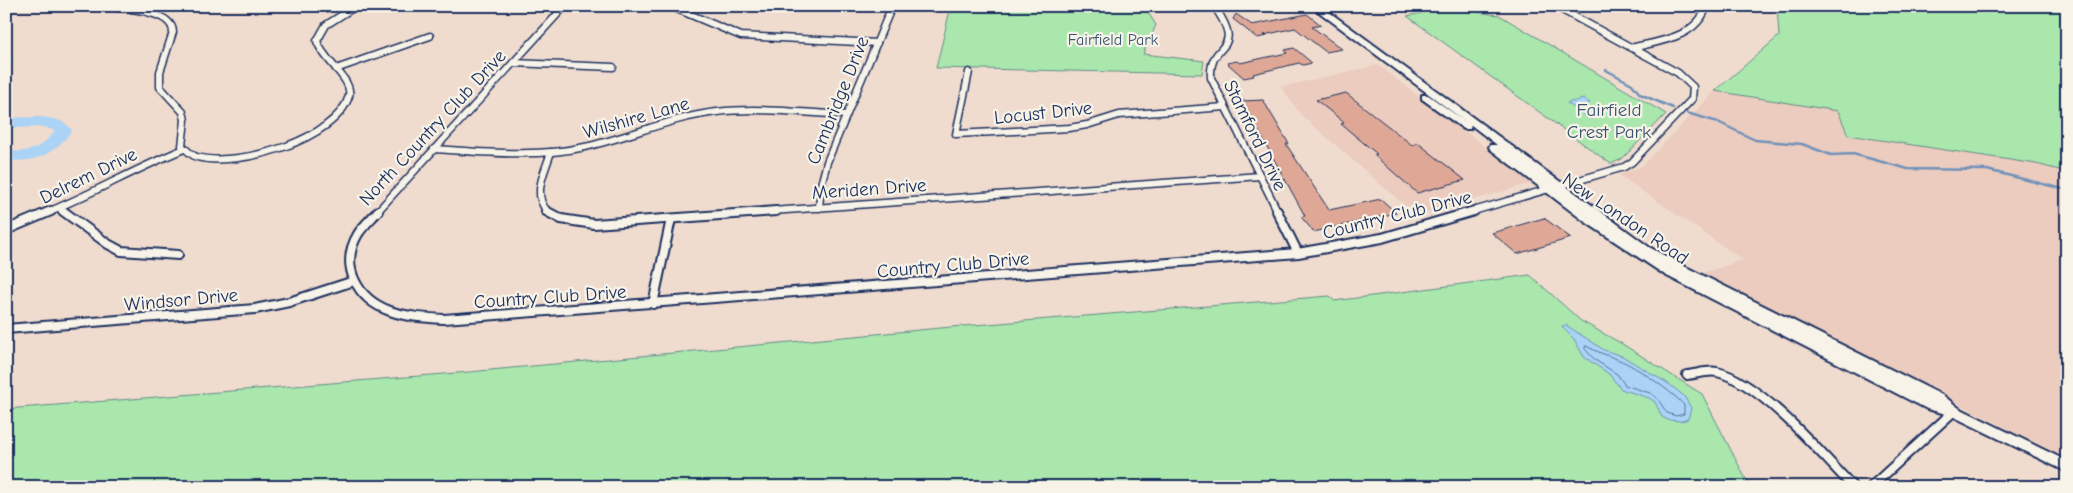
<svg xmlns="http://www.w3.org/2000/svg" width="2073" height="493" viewBox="0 0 2073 493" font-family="'Comic Neue',sans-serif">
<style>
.built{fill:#ebccbe}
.green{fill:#a9e7ad;stroke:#628b86}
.water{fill:#abd3f5;stroke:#7191b9}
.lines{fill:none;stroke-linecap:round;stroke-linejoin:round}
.shore{stroke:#55719a;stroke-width:1}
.stream{stroke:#7191b9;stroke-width:2.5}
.river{fill:#abd3f5;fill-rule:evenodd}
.building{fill:#dfa896;stroke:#1b2f5e}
.minor-far1-casing{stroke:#1b2f5e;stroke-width:9}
.minor-casing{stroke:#1b2f5e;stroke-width:12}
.secondary-casing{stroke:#1b2f5e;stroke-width:4}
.minor-far1{stroke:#f7f3e8;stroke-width:6}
.minor{stroke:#f7f3e8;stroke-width:8}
.secondary{fill:#f7f3e8;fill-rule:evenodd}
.labels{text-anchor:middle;stroke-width:4.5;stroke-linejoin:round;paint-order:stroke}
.far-park-label{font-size:16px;fill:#37546e;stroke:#f7f3e8}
.street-label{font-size:19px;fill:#1b2f5e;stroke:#f7f3e8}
.park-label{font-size:19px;fill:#37546e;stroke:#f7f3e8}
</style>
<rect width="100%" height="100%" fill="#f0dccf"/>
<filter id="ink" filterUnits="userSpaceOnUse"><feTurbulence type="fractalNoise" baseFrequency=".02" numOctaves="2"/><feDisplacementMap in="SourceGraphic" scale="10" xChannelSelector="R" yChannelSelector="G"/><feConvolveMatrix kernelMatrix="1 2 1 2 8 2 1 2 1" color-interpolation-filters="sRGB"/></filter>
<g filter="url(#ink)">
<g class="built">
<polygon points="1777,6 2067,24 2067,459 1703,273 1743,260 1619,175 1642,166 1715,91 1779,36"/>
<polygon points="1378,65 1533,183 1417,216 1301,115 1281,87"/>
</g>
<g class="green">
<polygon points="951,6 1144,6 1156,25 1143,54 1204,61 1202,74 936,68"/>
<polygon points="1777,6 2067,6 2067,172 2036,164 1848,135 1838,111 1715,91 1779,36"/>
<polygon points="1447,8 1499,15 1666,114 1622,159 1611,164 1407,16"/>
<polygon points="1530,275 1581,321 1619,342 1702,394 1750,487 6,487 6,409 469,372 951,327 1330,296 1334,301"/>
</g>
<g class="water">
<polygon points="1584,99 1590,103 1585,106 1601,116 1590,119 1567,103"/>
<polygon points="1566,325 1604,350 1622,356 1669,384 1684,396 1691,408 1688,419 1682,421 1668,420 1662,417 1655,402 1649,398 1621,389 1609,374 1584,357 1574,339 1563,328 1562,326"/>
</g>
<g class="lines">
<path class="shore" d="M1586,346c11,6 21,9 33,14 17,6 53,32 65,45v9l-8,2 -9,-3 -10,-15 -7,-5 -25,-8 -8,-11 -22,-14 -10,-11z"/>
<g class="stream">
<polyline points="1606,70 1632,84 1640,94 1673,108"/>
<polyline points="1687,113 1718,122 1755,140 1802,144 1831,155 1853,154 1908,169 1987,170 2067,190"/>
</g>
<g class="river">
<polygon points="6,52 11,53 13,60 6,64"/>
<path d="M6,118c19,0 53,-6 66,12 -17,24 -37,34 -66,30v-10c23,4 34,-1 49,-19l-11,-4 -38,1z"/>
</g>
</g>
<g class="building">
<polygon points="1236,14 1252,25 1307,14 1321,25 1312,27 1342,49 1326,52 1295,28 1264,35 1267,36 1257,38 1233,19"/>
<polygon points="1294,48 1312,63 1303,65 1299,63 1253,74 1254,76 1244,78 1227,63 1237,61 1240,63 1287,53 1285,50"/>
<polygon points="1346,93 1412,145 1418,143 1465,180 1417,193 1374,155 1377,154 1341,124 1344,123 1341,120 1316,100"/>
<polygon points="1263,100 1289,144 1286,144 1329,210 1381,199 1396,213 1314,232 1301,217 1305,216 1242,101"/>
<polygon points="1544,218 1571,238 1517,254 1492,233"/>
</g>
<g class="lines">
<defs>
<g id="minor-far1">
<path d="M92,6c18,2 80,1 81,26l-13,40v15l23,25 2,8 -3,26c5,4 10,10 15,11 41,11 139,-17 152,-61 4,-17 -27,-37 -32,-55l9,-16 30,-19"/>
<polyline points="670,6 741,36 877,43"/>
<path d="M1214,6c34,49 -6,33 -3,72l67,134"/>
<path d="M1631,48c29,-7 65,-10 76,-42"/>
<polyline points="513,63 613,67"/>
<polyline points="336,69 430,36"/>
<polyline points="969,72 956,134 1069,128 1087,125 1119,115 1225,107"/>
<path d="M434,149c50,3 102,9 151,-2 45,-10 87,-30 132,-35 43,-5 86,1 129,3"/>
<polyline points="59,208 65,212"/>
<polyline points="819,208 821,185 827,162 892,6"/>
<path d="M48,212c46,-19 89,-44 136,-63"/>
<polyline points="377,212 565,6"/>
<path d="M548,212c-17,-17 -3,-40 3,-60"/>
<polyline points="758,212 1260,176"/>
<polyline points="1470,212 1624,167 1632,162 1692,99 1693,87 1678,73 1555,6"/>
</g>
<g id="minor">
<polyline points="63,211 108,244 121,251 178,255"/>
<path d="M378,211c-6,7 -15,15 -20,23 -19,32 -1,65 32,77 17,6 36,7 54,8l854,-66 84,-15 92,-27"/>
<polyline points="546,211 561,219 594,224 776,211"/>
<polyline points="1277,211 1298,253"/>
<polyline points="6,230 51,211"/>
<polyline points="653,304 671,219"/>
<polyline points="6,329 255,309 289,302 354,281"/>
<path d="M1687,375c10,-1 21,-5 30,-3 42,9 106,83 136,115"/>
<polyline points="1871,487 1954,411"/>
</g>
<polygon id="secondary" points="1311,6 1321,6 1649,247 1680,264 1944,396 1959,408 2067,461 2067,472 1950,415 1927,409 1665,275 1584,221 1490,149 1489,147 1490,145 1497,145 1471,125 1470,129 1464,129 1422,99 1422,95 1428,95 1466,122"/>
</defs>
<use href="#minor-far1" class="minor-far1-casing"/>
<use href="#minor" class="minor-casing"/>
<use href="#secondary" class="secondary-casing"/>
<use href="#minor-far1" class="minor-far1"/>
<use href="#minor" class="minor"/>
<use href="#secondary" class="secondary"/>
</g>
</g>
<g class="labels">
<g class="far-park-label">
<text x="1113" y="45">Fairfield Park</text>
</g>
<g class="street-label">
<text transform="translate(837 100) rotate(-68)" y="7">Cambridge Drive</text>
<text transform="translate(1043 112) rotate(-6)" y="7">Locust Drive</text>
<text transform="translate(636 117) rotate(-16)" y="7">Wilshire Lane</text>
<text transform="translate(432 127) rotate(-47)" y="7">North Country Club Drive</text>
<text transform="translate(1256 135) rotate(64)" y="7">Stamford Drive</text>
<text transform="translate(88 175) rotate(-26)" y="7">Delrem Drive</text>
<text transform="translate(869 188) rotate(-4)" y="7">Meriden Drive</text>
<text transform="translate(1397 214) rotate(-14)" y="7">Country Club Drive</text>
<text transform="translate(1626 218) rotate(34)" y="7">New London Road</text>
<text transform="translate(953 264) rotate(-5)" y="7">Country Club Drive</text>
<text transform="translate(550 296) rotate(-4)" y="7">Country Club Drive</text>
<text transform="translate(181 299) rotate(-5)" y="7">Windsor Drive</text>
</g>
<g class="park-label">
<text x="1609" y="116">Fairfield<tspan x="1609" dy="22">Crest Park</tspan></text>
</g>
</g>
<rect width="2073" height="493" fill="none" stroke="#f7f3e8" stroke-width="25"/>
<rect x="12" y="12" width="2048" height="468" fill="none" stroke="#1b2f5e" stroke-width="2" filter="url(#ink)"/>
</svg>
